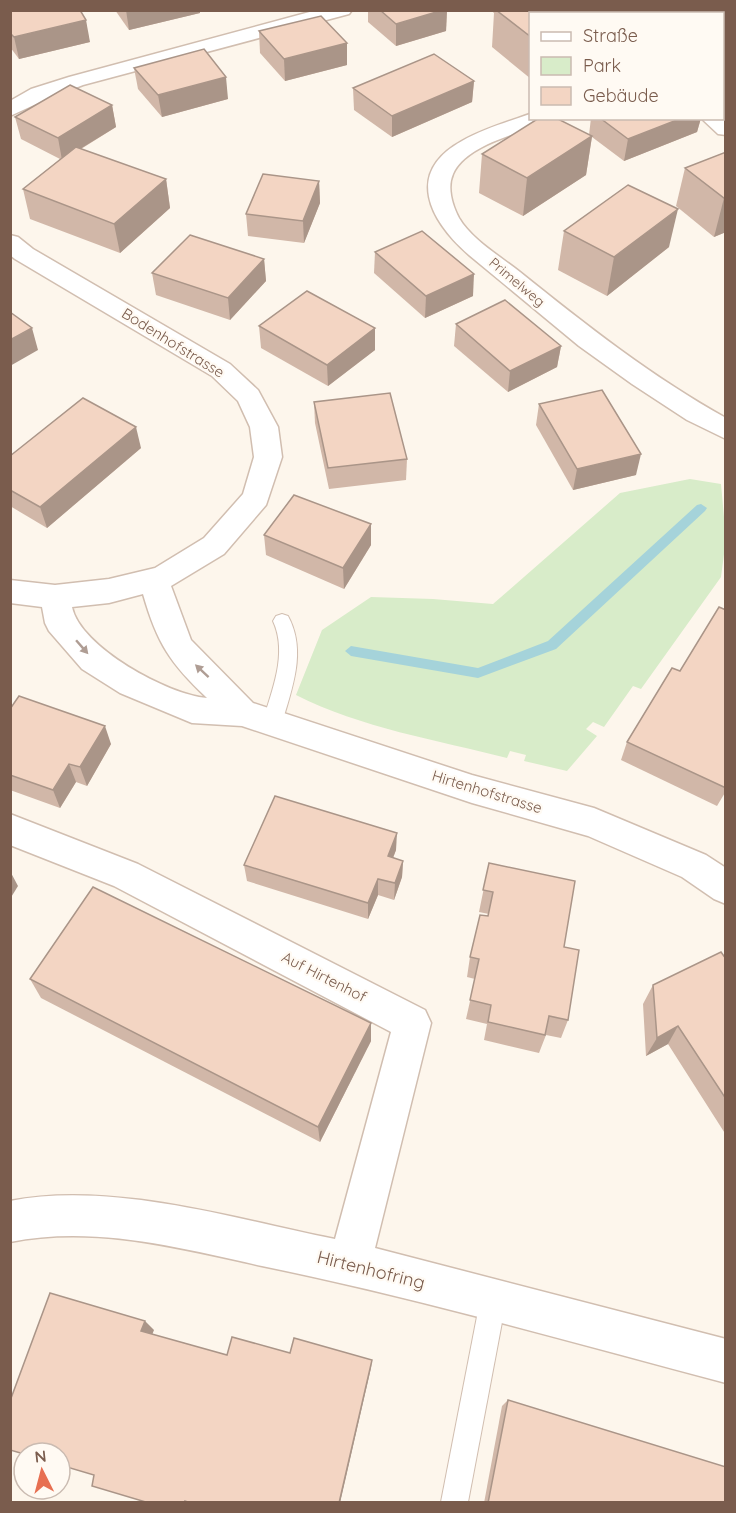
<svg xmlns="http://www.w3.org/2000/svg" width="736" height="1513" viewBox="0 0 736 1513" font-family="Quicksand,sans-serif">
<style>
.green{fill:#d8ecc9}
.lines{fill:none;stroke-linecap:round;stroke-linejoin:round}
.stream{fill:#a5d3da;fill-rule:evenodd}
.service-casing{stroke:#d1beb0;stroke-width:2}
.minor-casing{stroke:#d1beb0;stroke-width:3}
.service{fill:#fff;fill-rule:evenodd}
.minor{fill:#fff;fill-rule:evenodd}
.wall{fill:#d1b7a8}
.shaded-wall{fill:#aa9588}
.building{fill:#f3d5c3;stroke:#aa9588;stroke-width:1.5}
.oneway{fill:#af9d94}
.labels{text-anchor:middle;stroke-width:4.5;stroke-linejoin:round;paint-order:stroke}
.far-street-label{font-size:14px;fill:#7a5c4d;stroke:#fffaf3}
.street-label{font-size:15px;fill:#7a5c4d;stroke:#fffaf3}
.near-street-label{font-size:18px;fill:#7a5c4d;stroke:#fffaf3}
</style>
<rect width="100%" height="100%" fill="#fdf6ec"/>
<path class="green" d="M690,479l31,5 5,55 -5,38 -80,112 -8,-3 -29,41 -11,-5 -7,7 11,7 -30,35 -43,-10 2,-6 -16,-4 -3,7c-70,-18 -146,-30 -211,-63l26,-65 49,-33 62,2 60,5 127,-111z"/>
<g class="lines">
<polygon class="stream" points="701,504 707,508 705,511 556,649 478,678 351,656 345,651 351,646 478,668 548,641 697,505"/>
<defs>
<g id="service">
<path d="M282,614l6,2c19,35 4,72 -6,107l-3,6 -7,2 -7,-2 -3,-6c10,-32 26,-70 11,-102l3,-5z"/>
<polygon points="493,1288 502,1292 506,1301 468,1502 441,1502 480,1301 484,1292"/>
</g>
<g id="minor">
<polygon points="317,10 352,10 349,14 83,85 47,99 10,116 10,101 31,89 69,77"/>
<polygon points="726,42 726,55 722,56 722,43"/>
<path d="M530,114v4h21l-3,5c-27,9 -83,22 -95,51 -6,13 -1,31 6,44 13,22 41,38 61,54 66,53 132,105 206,146v21l-39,-19 -55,-36 -53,-38 -110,-91c-39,-34 -65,-82 -7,-114 21,-12 45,-19 68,-27z"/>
<polygon points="722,116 726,118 726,135 718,134 701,118 722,118"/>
<path d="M10,235l8,2 15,12 197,115 28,26 20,37 4,30 -16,48 -42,49 -53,32 20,54 62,63 219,72 122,33 112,47 20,13v36l-12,-5 -32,-22 -94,-41 -116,-33 -230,-77 -50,-3 -72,-30 -38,-24 -33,-38 -4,-8 -3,-16 -32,-4v-23l45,5 54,-6 46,-11 49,-30 39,-44 11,-37 -4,-30 -12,-26 -26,-25 -197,-117 -5,-4zM143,594c14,49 27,69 64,104 -39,-3 -127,-51 -135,-91l37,-4z"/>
<path d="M10,814l128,50 287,146 6,13 -56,225 351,91v44c-155,-41 -308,-85 -464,-117 -82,-18 -167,-41 -252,-24v-41c102,-20 225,18 325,38l56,-207 -277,-146 -104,-41z"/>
</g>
</defs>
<use href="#service" class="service-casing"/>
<use href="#minor" class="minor-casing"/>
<use href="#service" class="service"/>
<use href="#minor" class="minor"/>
</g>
<g class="wall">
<polygon points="10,10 90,42 19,59 10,47"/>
<polygon points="115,10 200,10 200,13 129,30"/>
<polygon points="368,10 447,10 446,31 396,46 368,22"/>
<polygon points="491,10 618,10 531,14 531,79 492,47 494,13"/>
<polygon points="649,10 726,10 723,14 653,14"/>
<polygon points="259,31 347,43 347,65 285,81 260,53"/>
<polygon points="726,58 726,96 723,94 723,60"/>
<polygon points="134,68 228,99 162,117 138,89"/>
<polygon points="474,81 472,102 392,137 354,110 353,88"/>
<polygon points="112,105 116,127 81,149 166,179 170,208 120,253 30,219 23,189 60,159 21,139 15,117"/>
<polygon points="591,118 701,118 697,132 624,161 592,137 586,175 523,216 479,193 482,154 589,135"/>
<polygon points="726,152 726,232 714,237 676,206 685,168"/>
<polygon points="319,181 320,203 304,243 248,236 246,214"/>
<polygon points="564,231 669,247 607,296 558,270"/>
<polygon points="375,252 473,296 425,318 374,273"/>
<polygon points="264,259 266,281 230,320 156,295 152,273"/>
<polygon points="456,324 561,346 557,367 508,392 454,346"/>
<polygon points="259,326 375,350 328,386 261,348"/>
<polygon points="314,402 407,459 406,480 329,489 315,423"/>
<polygon points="539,404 636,475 573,490 536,425"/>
<polygon points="141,448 47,528 10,506 10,456"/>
<polygon points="371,524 371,545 344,589 266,555 264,535"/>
<polygon points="726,610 726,791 717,806 621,760 627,742"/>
<polygon points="10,709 111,744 87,786 76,782 60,808 10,790"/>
<polygon points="396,850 393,858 403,861 402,877 394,900 378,895 368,919 247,881 244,865"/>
<polygon points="489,863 564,947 568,1020 561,1038 546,1035 539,1053 484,1040 487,1024 466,1019 475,979 467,977 470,957 489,914 479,912"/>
<polygon points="726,959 726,1135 668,1044 646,1056 643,1004 653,985"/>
<polygon points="30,979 371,1023 371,1041 320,1142 41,998"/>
<polygon points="508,1400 726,1503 484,1503 502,1406"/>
</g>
<g class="shaded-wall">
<polygon points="126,10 200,10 200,13 129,30"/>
<polygon points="443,10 447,10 446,31 396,46 396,24"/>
<polygon points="685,10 726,10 726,17 723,18 723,14 685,14"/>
<polygon points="86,20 90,42 19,59 14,37"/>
<polygon points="347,43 347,65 285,81 284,59"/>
<polygon points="226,77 228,99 162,117 158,95"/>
<polygon points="474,81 472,102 392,137 392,116"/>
<polygon points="112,105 116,127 62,160 58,138"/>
<polygon points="682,118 701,118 697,132 624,161 628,139"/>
<polygon points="592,136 586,175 523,216 527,178"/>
<polygon points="166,179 170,208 120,253 114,224"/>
<polygon points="319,181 320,203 304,243 303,221"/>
<polygon points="726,197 726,232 714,237 724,198"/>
<polygon points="678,209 669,247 607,296 614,257"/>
<polygon points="264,259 266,281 230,320 228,298"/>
<polygon points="474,274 473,296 425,318 426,296"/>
<polygon points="32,328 38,350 10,366 10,340"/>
<polygon points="375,328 375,350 328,386 327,365"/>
<polygon points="561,346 557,367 508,392 510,371"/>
<polygon points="136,427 141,448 47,528 40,507"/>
<polygon points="641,454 636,475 573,490 577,469"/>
<polygon points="371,524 371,545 344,589 343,568"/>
<polygon points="105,726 111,744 87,786 80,767"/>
<polygon points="69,764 76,782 60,808 53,790"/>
<polygon points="397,833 396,850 387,873 388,856"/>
<polygon points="403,861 402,877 394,900 395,883"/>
<polygon points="10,871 18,886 10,899"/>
<polygon points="378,879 378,895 368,919 368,903"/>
<polygon points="371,1023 371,1041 320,1142 318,1127"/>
<polygon points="678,1026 668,1044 646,1056 657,1038"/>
<polygon points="145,1321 154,1330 150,1340 141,1331"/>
<polygon points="372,1360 371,1368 340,1503 339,1503"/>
</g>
<g class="building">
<polygon points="10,10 80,10 86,20 14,37 10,33"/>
<polygon points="380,10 443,10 396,24"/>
<polygon points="496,10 618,10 621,13 531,14 531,37"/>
<polygon points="321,16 347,43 284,59 259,31"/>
<polygon points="204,49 226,77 158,95 134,68"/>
<polygon points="434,54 474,81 392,116 353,88"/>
<polygon points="726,58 726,71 723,69 723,60"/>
<polygon points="70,85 112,105 58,138 15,117"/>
<polygon points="539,118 556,118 592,136 527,178 482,154"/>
<polygon points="600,118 682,118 628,139"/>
<polygon points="76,147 166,179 114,224 23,189"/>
<polygon points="726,152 726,197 724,198 685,168"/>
<polygon points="263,174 319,181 303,221 246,214"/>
<polygon points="628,185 678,209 614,257 564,231"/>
<polygon points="422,231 474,274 426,296 375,252"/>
<polygon points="190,235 264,259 228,298 152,273"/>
<polygon points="307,291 375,328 327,365 259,326"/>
<polygon points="505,300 561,346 510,371 456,324"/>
<polygon points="10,312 32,328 10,340"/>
<polygon points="602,390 641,454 577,469 539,404"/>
<polygon points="390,393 407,459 328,468 314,402"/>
<polygon points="83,398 136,427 40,507 10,490 10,456"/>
<polygon points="294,495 371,524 343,568 264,535"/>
<polygon points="719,607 726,610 726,788 627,742 672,668 680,671"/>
<polygon points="19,696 105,726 80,767 69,764 53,790 10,775 10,709"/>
<polygon points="275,796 397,833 388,856 403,861 395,883 378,879 368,903 244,865"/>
<polygon points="489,863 575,881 564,947 579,950 568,1020 549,1016 545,1035 488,1022 491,1005 470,1000 479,959 470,957 480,915 488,916 493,892 483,890"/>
<polygon points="93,887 371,1023 318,1127 30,979"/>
<polygon points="721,952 726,959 726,1099 678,1026 657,1038 653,985"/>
<polygon points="50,1293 145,1321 141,1331 227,1355 232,1337 290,1353 294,1338 372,1360 339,1503 191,1503 185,1501 185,1503 149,1503 92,1486 94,1475 60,1465 60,1453 24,1453 24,1454 10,1450 10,1401"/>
<polygon points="508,1400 726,1467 726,1503 488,1503"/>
</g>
<defs><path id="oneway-solid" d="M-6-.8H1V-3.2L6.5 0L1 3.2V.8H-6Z" transform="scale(1.5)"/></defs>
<g class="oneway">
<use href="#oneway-solid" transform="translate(82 647) rotate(49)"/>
<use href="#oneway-solid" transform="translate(202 671) rotate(-137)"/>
</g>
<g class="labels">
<g class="far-street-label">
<text transform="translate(517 282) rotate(40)" y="5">Primelweg</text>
</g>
<g class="street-label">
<text transform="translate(173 343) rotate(32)" y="5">Bodenhofstrasse</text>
<text transform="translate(487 792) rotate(17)" y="5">Hirtenhofstrasse</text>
<text transform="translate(324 977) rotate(27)" y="5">Auf Hirtenhof</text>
</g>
<g class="near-street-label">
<text transform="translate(371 1270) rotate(14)" y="6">Hirtenhofring</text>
</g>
</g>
<rect width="736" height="1513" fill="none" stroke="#7a5c4d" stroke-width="24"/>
<rect x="529" y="12" width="195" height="108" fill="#fffaf3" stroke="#cabbb1" stroke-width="1.5"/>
<rect x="541" y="32" width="30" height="9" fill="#ffffff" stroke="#cabbb1" stroke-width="1.5"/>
<text x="583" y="42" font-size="18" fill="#7a5c4d">Straße</text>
<rect x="541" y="57" width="30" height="18" fill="#d8ecc9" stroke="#cabbb1" stroke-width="1.5"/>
<text x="583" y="72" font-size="18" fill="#7a5c4d">Park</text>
<rect x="541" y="87" width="30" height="18" fill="#f3d5c3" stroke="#cabbb1" stroke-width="1.5"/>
<text x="583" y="102" font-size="18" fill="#7a5c4d">Gebäude</text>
<g transform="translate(42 1471) rotate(354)"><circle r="28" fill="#fffaf3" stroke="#cabbb1" stroke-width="1.5"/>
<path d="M0-4.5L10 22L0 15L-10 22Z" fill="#e76f51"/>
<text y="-9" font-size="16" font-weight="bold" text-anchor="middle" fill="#7a5c4d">N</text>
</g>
</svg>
